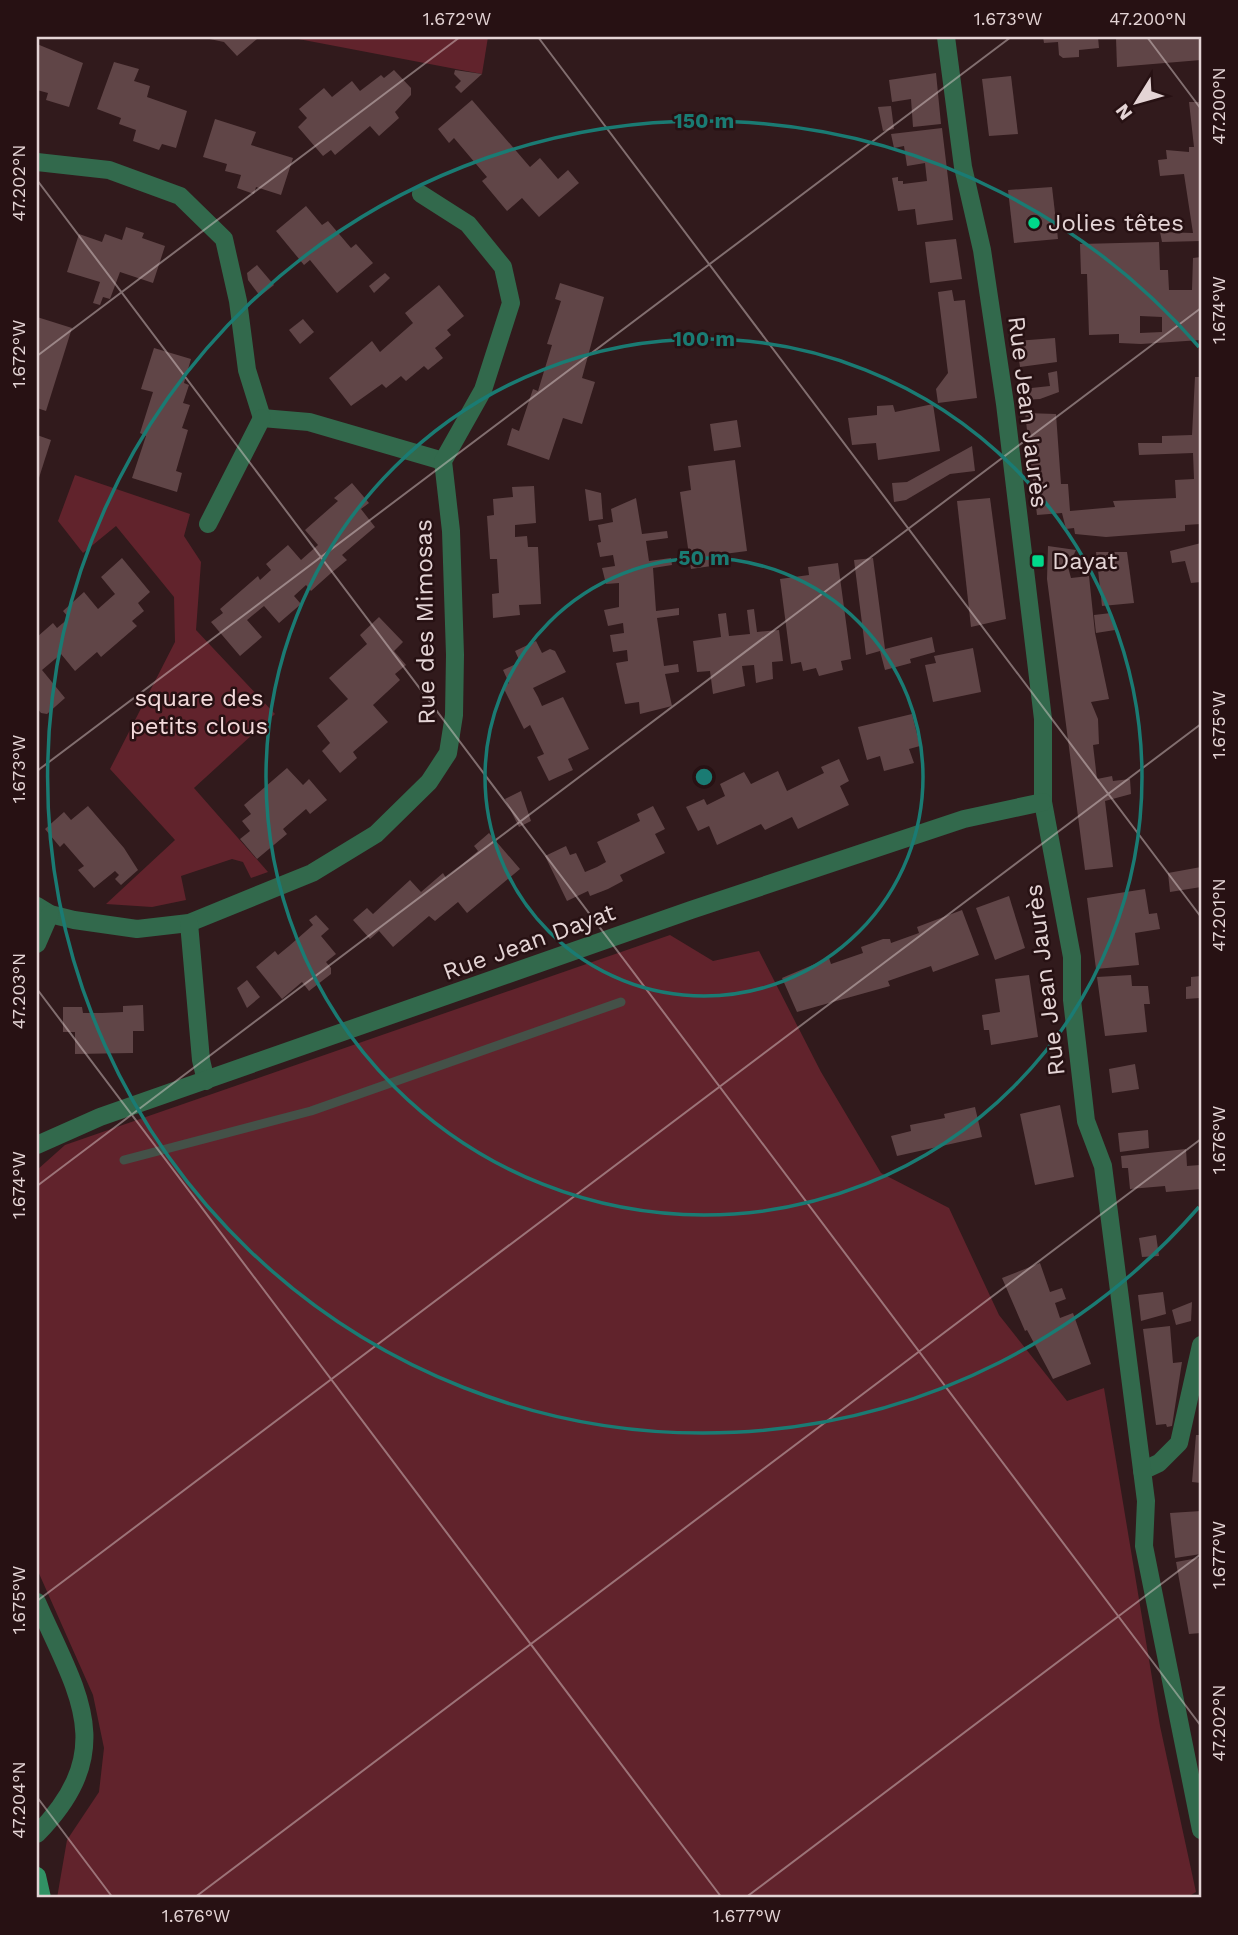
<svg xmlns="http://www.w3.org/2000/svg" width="1238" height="1935" viewBox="0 0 1238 1935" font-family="'Work Sans',sans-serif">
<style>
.green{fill:#61232c}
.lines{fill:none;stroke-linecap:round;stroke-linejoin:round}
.stream{stroke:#445148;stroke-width:9}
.building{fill:#604547;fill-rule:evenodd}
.minor{stroke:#32694c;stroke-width:18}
.tertiary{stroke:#32694c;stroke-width:18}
.secondary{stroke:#319264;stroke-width:18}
.ticks{fill:none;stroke:#e4d4d5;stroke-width:2;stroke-opacity:0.45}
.ring{fill:none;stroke:#1a7b73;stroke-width:3.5}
.poi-dot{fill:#01d98b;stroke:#271113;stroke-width:2.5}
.labels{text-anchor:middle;stroke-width:5;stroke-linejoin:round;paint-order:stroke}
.poi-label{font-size:24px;fill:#e4d4d5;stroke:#271113;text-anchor:start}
.street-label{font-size:24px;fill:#e4d4d5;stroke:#271113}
.park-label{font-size:24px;fill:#f3dadb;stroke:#271113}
.centre{fill:#1a7b73;stroke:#271113;stroke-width:3.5}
.ring-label{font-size:21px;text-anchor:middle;font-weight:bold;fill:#1a7b73;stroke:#271113;stroke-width:5;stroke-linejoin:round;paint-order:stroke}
.neatline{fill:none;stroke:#e4d4d5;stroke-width:2.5}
.ticks-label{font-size:18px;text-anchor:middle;fill:#e4d4d5}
</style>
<rect width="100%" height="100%" fill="#311a1c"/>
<g class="green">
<polygon points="288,37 488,37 482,74"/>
<polygon points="75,475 190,514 184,536 201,562 196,630 275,714 194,788 268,872 251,878 243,862 232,859 181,876 186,900 152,907 106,904 175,840 110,769 175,642 174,597 116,526 83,553 58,521"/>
<polygon points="670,935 713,961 759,951 821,1072 881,1173 949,1208 999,1315 1067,1401 1104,1388 1160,1726 1196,1892 1186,1898 57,1898 67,1840 99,1792 104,1748 93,1695 37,1569 37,1170 65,1145"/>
</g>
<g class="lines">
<polyline class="stream" points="124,1160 311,1111 621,1002"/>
</g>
<g class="building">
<polygon points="200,37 255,37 257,39 237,56 224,42"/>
<polygon points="1043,37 1098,37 1099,48 1079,50 1079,57 1063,58 1059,55 1058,42 1044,43"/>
<polygon points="1201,37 1201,60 1117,67 1116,38"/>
<polygon points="37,44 83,63 69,107 46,100 48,93 37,90"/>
<polygon points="114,62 139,69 134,81 150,86 147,97 187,111 176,148 162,144 159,150 133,141 136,130 119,124 121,118 97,109"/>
<polygon points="394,70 411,88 411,95 395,112 399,118 379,136 370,126 335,155 331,150 323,156 298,127 307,118 299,109 324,88 332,97 352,81 360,91 381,75 384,78"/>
<polygon points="455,70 482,74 461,93 455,87 461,81 454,74"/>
<polygon points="936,73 941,124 913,127 911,99 892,102 889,80"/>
<polygon points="1011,76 1018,134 989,136 982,79"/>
<polygon points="472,100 530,167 540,158 558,179 568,170 579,183 539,217 522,198 507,211 482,181 487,177 454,138 449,143 438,129"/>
<polygon points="1189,102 1201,102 1201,241 1162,242 1160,232 1193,233 1184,174 1160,176 1158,160 1167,159 1166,150 1189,152 1189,147 1194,147"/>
<polygon points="891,106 894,129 883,131 878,107"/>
<polygon points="215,119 256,132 251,145 293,158 281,195 256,187 254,194 237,188 241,175 225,171 227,164 203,157"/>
<polygon points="942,128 953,220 917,225 915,209 898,211 892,178 898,177 898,181 903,181 903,184 927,181 925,163 907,166 904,146 894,148 891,134"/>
<polygon points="1052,187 1058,239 1014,243 1008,190"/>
<polygon points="306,206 322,225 328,221 351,248 356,244 373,263 337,293 310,260 304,265 276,231"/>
<polygon points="126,227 144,233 142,238 165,246 153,283 120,272 110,299 103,297 100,305 93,303 100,282 67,272 79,234 102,242 105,234 122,240"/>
<polygon points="956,239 962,279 930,283 925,242"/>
<path d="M1159,242l1,28h8l1,20h23l1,-32 8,-1v83l-60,4 -22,-1v-9l-30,1 -2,-61h-6l-1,-30zM1140,316l22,1v15l-22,1z"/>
<polygon points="257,265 274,285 260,296 248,280 247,273"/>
<polygon points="385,273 390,278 374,293 369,286"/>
<polygon points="560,283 604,297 582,378 595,382 582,424 563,418 549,460 507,445 512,428 519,431 533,389 538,391 552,345 547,344 561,301 555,299"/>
<polygon points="439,285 464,316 447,330 451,335 435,348 443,358 428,370 424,366 406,381 401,376 386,388 382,384 351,406 329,378 372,341 380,352 413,323 405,313"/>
<polygon points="952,290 954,301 965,300 977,398 938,403 936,389 948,373 938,292"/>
<polygon points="37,317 72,328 46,411 37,408"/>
<polygon points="303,319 314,332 300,344 289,330"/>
<polygon points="1055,338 1057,362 1020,367 1016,341"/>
<polygon points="154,348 191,359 184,383 189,385 183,403 190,405 182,428 188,430 176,471 182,473 177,492 132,478 146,436 140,433 153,392 141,389"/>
<polygon points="1057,371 1059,392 1040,399 1024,400 1022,389 1050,386 1048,373"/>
<polygon points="1195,377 1201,377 1201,524 1185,525 1185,531 1106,537 1075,534 1074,528 1066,529 1062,513 1037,515 1025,413 1056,414 1061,484 1068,484 1070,511 1115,507 1113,501 1176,498 1175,480 1194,479 1193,453 1139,455 1138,443 1162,443 1162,436 1192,435"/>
<polygon points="933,404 940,451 878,460 876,443 852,445 848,418 877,415 877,406 893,405 895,412"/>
<polygon points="737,420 741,447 714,451 710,424"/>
<polygon points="37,435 51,440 37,484"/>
<polygon points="972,446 975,471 950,474 906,500 894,502 892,483 907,482"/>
<polygon points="735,460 747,551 724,554 725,564 691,569 680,492 691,490 688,466"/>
<polygon points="352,483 369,503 361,509 375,527 342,555 347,560 330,574 311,591 306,585 294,596 301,604 279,623 264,606 247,620 262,637 240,656 211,622 223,613 220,609 258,576 260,580 271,570 266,564 288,545 301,560 318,545 305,530 338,501 334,498"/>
<polygon points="534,486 536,523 515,525 515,537 527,536 528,547 538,547 541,604 519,605 520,615 493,618 492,594 499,593 497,559 490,559 487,516 494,515 493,499 513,497 512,487"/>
<polygon points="585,489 601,493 603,519 589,521"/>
<polygon points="636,498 642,534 667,531 668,538 646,541 649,561 671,558 672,565 653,568 656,611 679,608 679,615 657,618 664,666 678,664 679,672 665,674 672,706 640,714 639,702 625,704 616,663 628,661 627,650 613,652 610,635 624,633 623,623 608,626 604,610 619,607 619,583 606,584 602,568 615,566 613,555 600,557 597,543 601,542 598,525 613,522 611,509"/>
<polygon points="990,498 1006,619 971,627 957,501"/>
<polygon points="1201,543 1201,582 1191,583 1185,561 1172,563 1170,551"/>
<polygon points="1048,546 1076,550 1068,567 1071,578 1089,576 1095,633 1109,699 1091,702 1098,719 1099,744 1093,745 1097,779 1112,776 1113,781 1130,779 1131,794 1105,801 1113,867 1085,870 1047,579"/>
<polygon points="1096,552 1127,552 1134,603 1102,606"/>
<polygon points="122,558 150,592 138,603 144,611 132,621 137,626 101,657 97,652 75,671 61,654 42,670 65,698 47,714 41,713 37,708 37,637 53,623 57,628 69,618 63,611 84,592 98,609 115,594 101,577"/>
<polygon points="873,558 885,649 932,637 935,652 910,659 911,663 885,670 880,651 866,655 854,560"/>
<polygon points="838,563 851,659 841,661 843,670 819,676 816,668 803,671 801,662 791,664 780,579 809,575 808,567"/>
<polygon points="754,609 757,632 779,630 783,661 772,662 773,679 756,683 754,665 742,666 745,686 713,694 710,671 697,672 693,641 721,637 718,614 726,613 729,636 750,634 747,610"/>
<polygon points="1111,613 1115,630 1096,633 1094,615"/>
<polygon points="379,617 403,642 394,651 406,665 395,674 400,680 373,705 388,722 353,752 357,758 340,773 322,751 330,743 317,726 348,699 329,678 367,644 360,635"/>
<polygon points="536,641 542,653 550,649 555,651 566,672 533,688 538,697 542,706 563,697 589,749 568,759 573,770 549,781 537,757 544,754 530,725 524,729 503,687 509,683 503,670 520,662 515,651"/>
<polygon points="973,648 981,692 933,702 925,665 936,663 934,656"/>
<polygon points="912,714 920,746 909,749 914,763 884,771 880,756 867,760 858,727"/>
<polygon points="839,759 849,781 840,786 849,805 798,829 792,817 765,830 761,824 717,845 709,826 698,831 686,807 704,799 707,805 725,796 720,784 744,772 751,784 778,771 787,791 824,773 821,767"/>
<polygon points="287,768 303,785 309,779 327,800 310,814 306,809 283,829 287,834 257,859 240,839 250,831 242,821 251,814 244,805"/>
<polygon points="521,791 531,821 519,827 505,799"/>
<polygon points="88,806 124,848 138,870 121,885 115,879 119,875 115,871 94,888 78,870 84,866 64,843 60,847 45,829 64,812 71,820"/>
<polygon points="653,806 665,829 655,834 665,853 620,875 623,881 608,889 590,896 588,891 567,901 545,856 566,846 570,855 576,853 585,872 597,867 606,862 597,842 640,821 637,814"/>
<polygon points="489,833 520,869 467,913 458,902 435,921 429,916 393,947 379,931 370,939 353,920 367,908 373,914 410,880 421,892 443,873 446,878 478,851 474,846"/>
<polygon points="1201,867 1201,887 1170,892 1168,873"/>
<polygon points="1145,889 1149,914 1157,913 1160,929 1135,933 1139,965 1096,969 1087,898"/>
<polygon points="1009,896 1025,948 995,960 976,908"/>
<polygon points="962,910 979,955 933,972 931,966 888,981 890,986 797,1012 782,978 829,958 831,964 863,953 861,947 883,939 890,939 891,943 919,933 917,927"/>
<polygon points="316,915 329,929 321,936 336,954 326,962 331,968 331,974 309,991 302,982 282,999 256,967 275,951 278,955 289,946 313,925 309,920"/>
<polygon points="1029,975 1038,1037 991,1045 989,1030 984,1030 982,1015 1000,1012 995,979"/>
<polygon points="1131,975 1132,986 1148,986 1150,1004 1144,1004 1147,1032 1105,1036 1097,977"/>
<polygon points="1201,976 1200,998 1186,999 1186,987 1191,986 1191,977"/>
<polygon points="247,980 260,997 247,1008 237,988"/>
<polygon points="143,1005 144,1031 133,1031 133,1053 75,1054 75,1032 63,1032 63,1007 82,1007 83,1013 102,1013 123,1012 123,1006"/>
<polygon points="1135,1064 1139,1089 1112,1093 1109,1069"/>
<polygon points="1060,1105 1074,1177 1035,1185 1020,1114"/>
<polygon points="975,1107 982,1137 897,1156 891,1136 911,1131 910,1125 945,1118 944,1114"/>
<polygon points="1148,1130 1149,1148 1120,1152 1118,1133"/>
<polygon points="1186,1149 1187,1166 1200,1165 1201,1189 1166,1192 1165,1186 1130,1189 1128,1168 1122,1168 1121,1156"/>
<polygon points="1156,1235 1159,1256 1142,1257 1139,1238"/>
<polygon points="1040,1263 1050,1292 1062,1288 1066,1299 1055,1303 1060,1318 1073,1313 1091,1364 1053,1379 1027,1330 1025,1331 1002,1278"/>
<polygon points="1163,1292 1166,1314 1141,1321 1138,1295"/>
<polygon points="1192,1302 1191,1321 1176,1325 1172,1310"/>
<polygon points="1170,1326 1173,1363 1182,1362 1172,1426 1167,1427 1166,1424 1156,1425 1143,1329"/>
<polygon points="1196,1435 1201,1435 1201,1483 1192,1482"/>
<polygon points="1201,1511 1201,1554 1175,1558 1170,1513"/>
<polygon points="1198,1558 1201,1560 1201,1633 1189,1634 1176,1562"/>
</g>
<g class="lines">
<g class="minor">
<polyline points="37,162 109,170 180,196 224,239 238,301 247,370 262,418"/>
<polyline points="262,418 309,422 443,461"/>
<polyline points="208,524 262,418"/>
<polyline points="37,906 50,914 74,920 137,929 189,923 312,873 376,834 429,782 448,753 454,715 455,655 451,531 443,461 483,390 511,303 503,267 468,224 421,194"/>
<polyline points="189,923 201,1060 206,1081"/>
<polyline points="37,944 50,914"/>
<polyline points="1142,1471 1159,1463 1179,1443 1201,1345"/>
</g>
<g class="tertiary">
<polyline points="946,37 963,167 982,250 1005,404 1043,719 1043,802 1072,957 1072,1000 1086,1121 1103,1166 1146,1501 1144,1546 1201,1830"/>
<polyline points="37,1145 100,1117 691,910 964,819 1043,802"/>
<path d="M37,1602c40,91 83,147 0,232"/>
</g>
<polyline class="secondary" points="37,1876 42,1898"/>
</g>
<path class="ticks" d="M538,37l663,880M1147,37l54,72M37,180l1164,1546M37,356l423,-319M37,771l974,-734M37,989l685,909M37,1186l1164,-878M37,1601l1164,-877M37,1797l76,101M194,1898l1007,-759M745,1898l456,-344"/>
<g class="ring">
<circle cx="704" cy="777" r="219"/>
<circle cx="704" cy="777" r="438"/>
<path d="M1199 1207A656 656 0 1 1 1199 347"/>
</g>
<g class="poi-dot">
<circle cx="1034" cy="223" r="7"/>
<rect x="1031" y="554" width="14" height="14" rx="3.5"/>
</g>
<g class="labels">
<g class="poi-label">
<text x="1048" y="231">Jolies têtes</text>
<text x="1052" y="569">Dayat</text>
</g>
<g class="street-label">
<text transform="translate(1028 412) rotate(83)" y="8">Rue Jean Jaurès</text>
<text transform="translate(425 622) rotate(-91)" y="8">Rue des Mimosas</text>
<text transform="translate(529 942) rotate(-20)" y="8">Rue Jean Dayat</text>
<text transform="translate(1045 980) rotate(-97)" y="8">Rue Jean Jaurès</text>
</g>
<g class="park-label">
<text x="199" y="706">square des<tspan x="199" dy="28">petits clous</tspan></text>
</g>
</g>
<circle cx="704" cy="777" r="10" class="centre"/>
<g class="ring-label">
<text x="704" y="128">150 m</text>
<text x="704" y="346">100 m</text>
<text x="704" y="565">50 m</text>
</g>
<rect width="1238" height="1935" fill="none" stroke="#271113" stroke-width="77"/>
<g transform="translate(1137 102) rotate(233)" stroke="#271113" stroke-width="5" paint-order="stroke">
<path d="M0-5L12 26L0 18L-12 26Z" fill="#e4d4d5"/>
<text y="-10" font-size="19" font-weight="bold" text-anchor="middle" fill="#e4d4d5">N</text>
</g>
<rect x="38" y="38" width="1162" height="1858" class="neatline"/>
<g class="ticks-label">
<text x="457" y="25">1.672°W</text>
<text x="1008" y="25">1.673°W</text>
<text x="1148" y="25">47.200°N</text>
<text transform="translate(1219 106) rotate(-90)" y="6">47.200°N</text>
<text transform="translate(19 183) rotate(-90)" y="6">47.202°N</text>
<text transform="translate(1219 310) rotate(-90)" y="6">1.674°W</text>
<text transform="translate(19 354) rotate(-90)" y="6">1.672°W</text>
<text transform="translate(1219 725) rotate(-90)" y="6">1.675°W</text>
<text transform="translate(19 769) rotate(-90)" y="6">1.673°W</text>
<text transform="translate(1219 915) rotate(-90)" y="6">47.201°N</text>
<text transform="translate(19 991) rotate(-90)" y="6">47.203°N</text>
<text transform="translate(1219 1140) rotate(-90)" y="6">1.676°W</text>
<text transform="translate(19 1185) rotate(-90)" y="6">1.674°W</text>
<text transform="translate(1219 1555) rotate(-90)" y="6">1.677°W</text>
<text transform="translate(19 1600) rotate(-90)" y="6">1.675°W</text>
<text transform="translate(1219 1723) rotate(-90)" y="6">47.202°N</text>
<text transform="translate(19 1800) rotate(-90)" y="6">47.204°N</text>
<text x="196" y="1922">1.676°W</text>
<text x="747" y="1922">1.677°W</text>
</g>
</svg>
